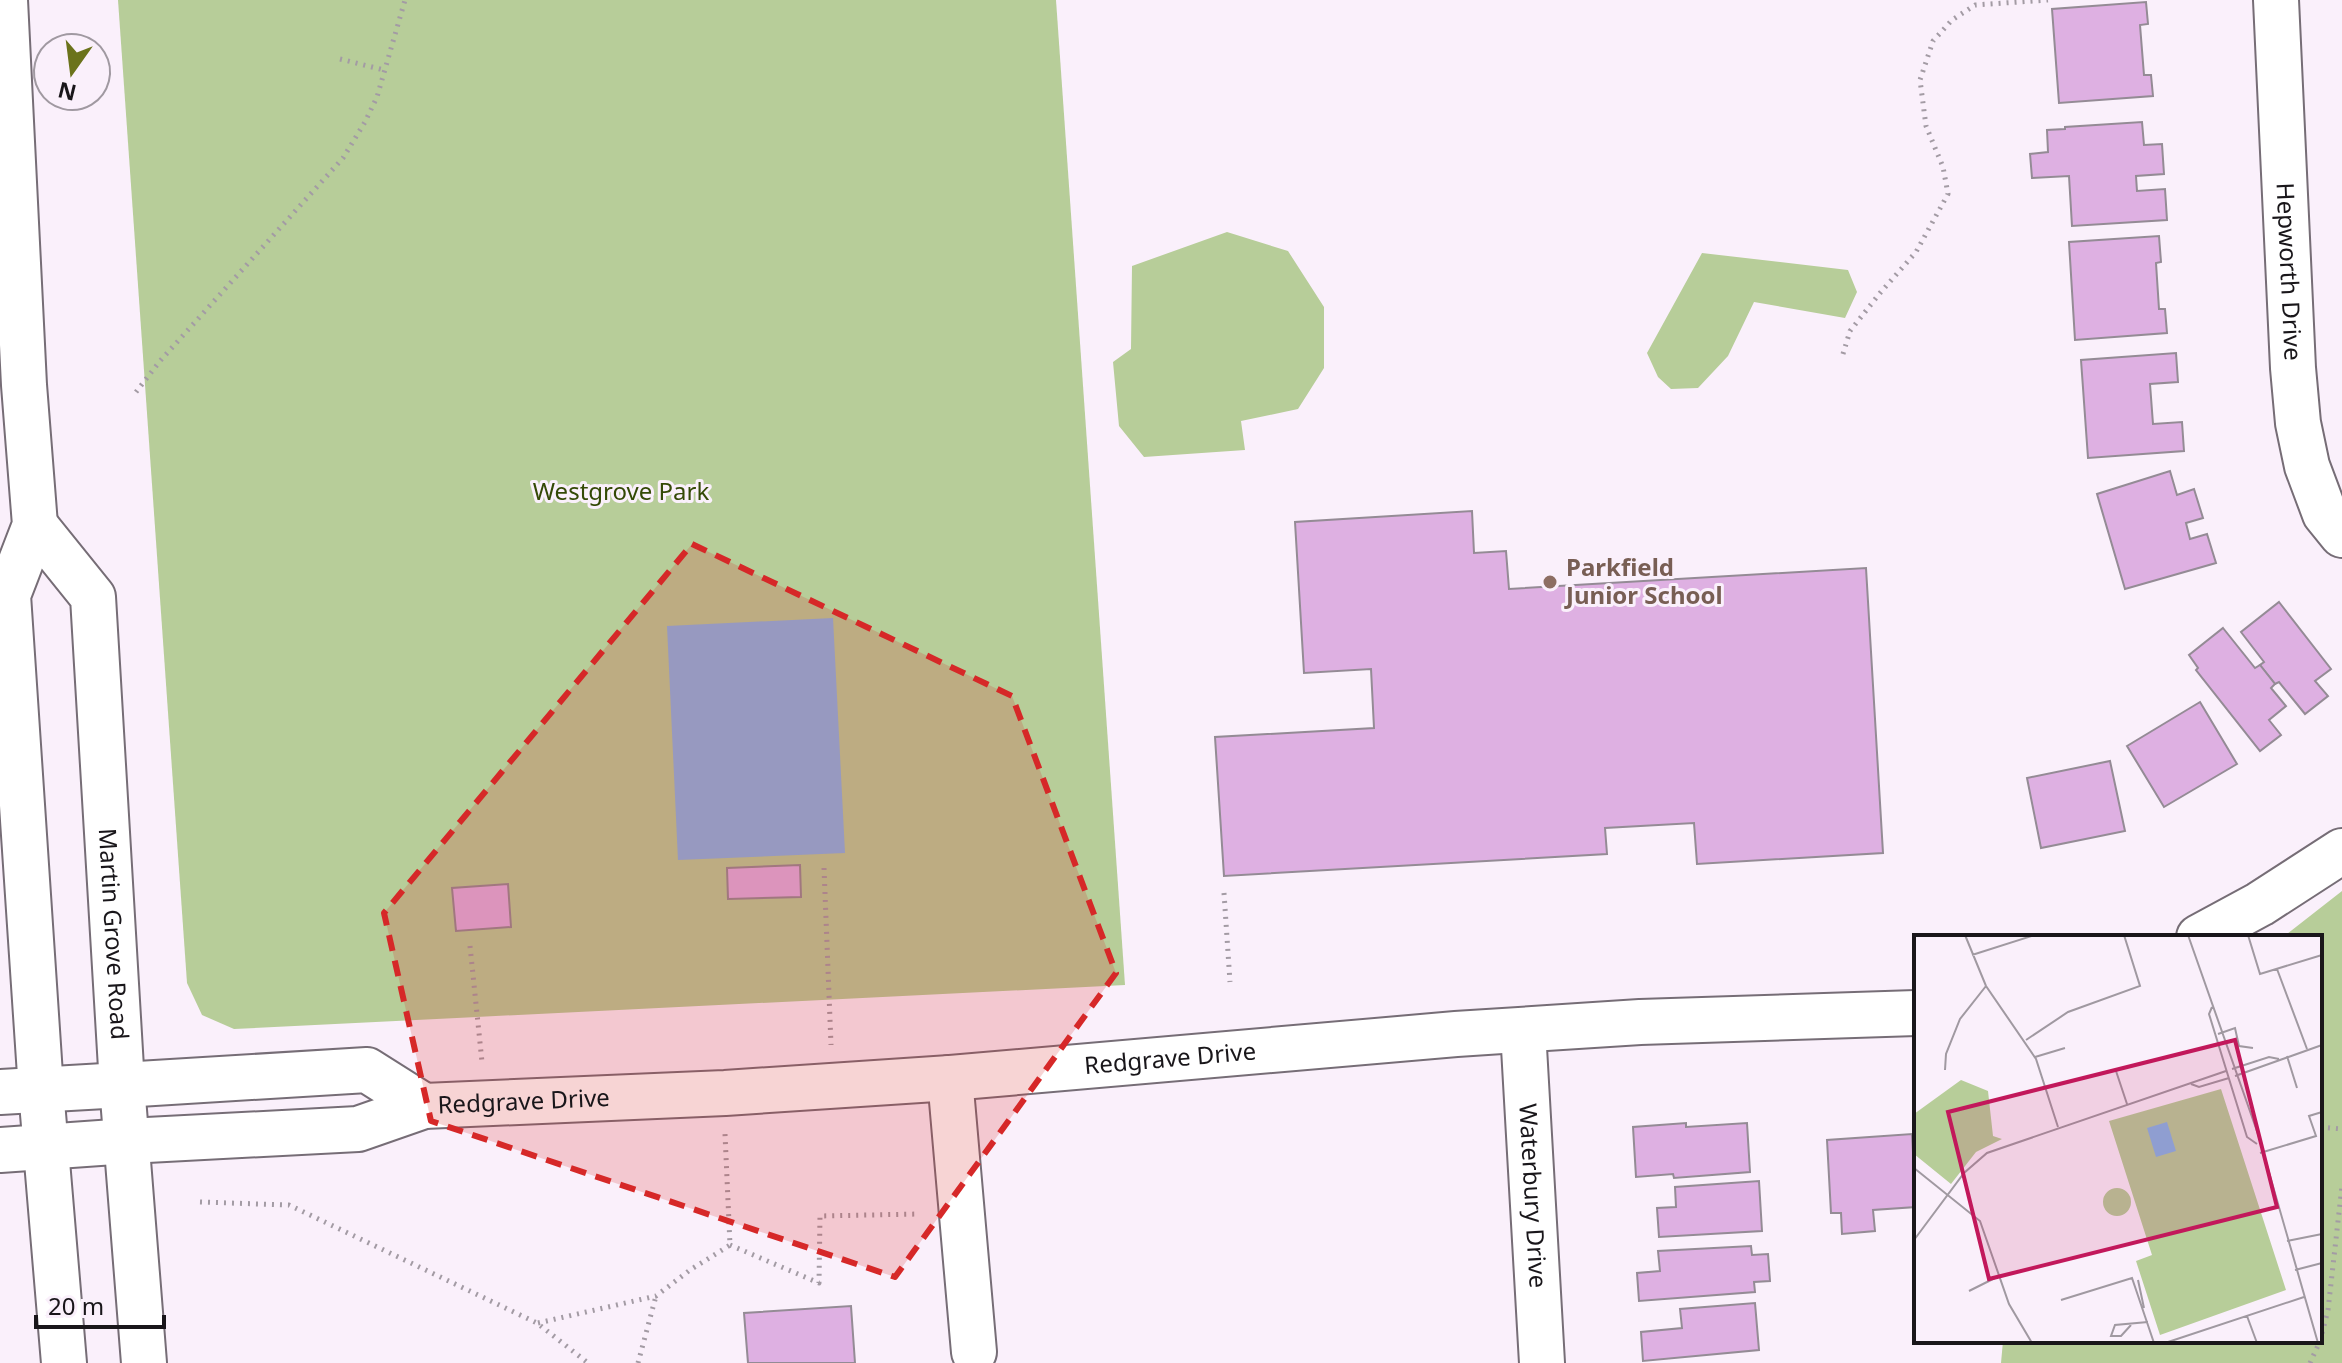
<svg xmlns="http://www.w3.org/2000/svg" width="2342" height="1363" viewBox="0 0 2342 1363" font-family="'Noto Sans',sans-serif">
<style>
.green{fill:#b7cd99}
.water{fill:#87b6e6}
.building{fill:#deb0e2;stroke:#948b95;stroke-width:2}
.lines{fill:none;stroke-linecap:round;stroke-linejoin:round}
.minor-casing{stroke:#766d76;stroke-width:48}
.major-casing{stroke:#766d76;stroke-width:48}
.path{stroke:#a39ba4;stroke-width:5;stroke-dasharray:2 6;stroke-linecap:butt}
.minor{stroke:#fff;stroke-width:44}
.major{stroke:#fff;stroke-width:44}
.marked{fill:#d62828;fill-opacity:0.2;stroke:#d62828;stroke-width:6;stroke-dasharray:16 10;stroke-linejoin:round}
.education-dot{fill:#8d6e63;stroke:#faf0fb;stroke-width:3}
.labels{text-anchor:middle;stroke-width:6;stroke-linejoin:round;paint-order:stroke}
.street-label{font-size:24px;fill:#19161a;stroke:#faf0fb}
.park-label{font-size:24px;fill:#344906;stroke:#faf0fb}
.education-label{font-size:24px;font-weight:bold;fill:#785e54;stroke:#faf0fb;text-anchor:start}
.inset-road{fill:none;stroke:#a099a1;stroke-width:2}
.view{fill:#c2185b;fill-opacity:0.15;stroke:#c2185b;stroke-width:4}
.inset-edge{fill:none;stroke:#19161a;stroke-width:4}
</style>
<rect width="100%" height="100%" fill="#faf0fb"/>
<g class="green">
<polygon points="118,0 1056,0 1125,985 234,1029 202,1015 187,983"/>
<polygon points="1227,232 1288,251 1324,307 1324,368 1298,409 1241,421 1245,450 1144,457 1119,426 1113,362 1131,349 1132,266"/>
<polygon points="1702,253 1848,270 1857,292 1845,318 1754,302 1728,356 1698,388 1671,389 1658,377 1647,353"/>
<polygon points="2342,891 2342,1363 2001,1363 2003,1341 2320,1341 2320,937 2283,937"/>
</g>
<polygon class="water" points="833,618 845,853 678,860 667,626"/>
<g class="building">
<polygon points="2146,2 2148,24 2140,25 2144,75 2151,75 2153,96 2059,103 2052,9"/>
<polygon points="2142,122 2144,145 2162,144 2164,174 2136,176 2137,191 2165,189 2167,220 2072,226 2069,176 2032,178 2030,154 2048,152 2047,130 2065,129 2065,127"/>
<polygon points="2159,236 2161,262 2156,263 2159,309 2165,309 2167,333 2075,340 2069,242"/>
<polygon points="2176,353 2178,382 2150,384 2153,424 2182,422 2184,451 2088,458 2081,360"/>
<polygon points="2170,471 2177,495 2194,489 2203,518 2186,523 2190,539 2207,534 2216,563 2125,589 2097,494"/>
<polygon points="1472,511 1474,553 1506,551 1509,589 1866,568 1883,853 1697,864 1694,823 1605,828 1607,854 1224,876 1215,737 1374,728 1371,669 1304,673 1295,522"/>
<polygon points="2279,602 2331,669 2315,681 2328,696 2305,714 2279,682 2275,684 2260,665 2264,662 2241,632"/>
<polygon points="2223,628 2255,668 2260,665 2275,684 2271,688 2286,706 2269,720 2281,735 2260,751 2196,670 2198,668 2189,655"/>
<polygon points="2200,702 2237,764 2164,807 2127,746"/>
<polygon points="2110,761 2125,831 2041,848 2027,778"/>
<polygon points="800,865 801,897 728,899 727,868"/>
<polygon points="508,884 511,927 456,931 452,888"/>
<polygon points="1686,1123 1686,1127 1747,1123 1750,1172 1674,1178 1673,1174 1636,1177 1633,1127"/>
<polygon points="1912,1134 1916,1207 1873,1210 1875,1231 1842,1234 1841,1213 1831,1213 1827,1140"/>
<polygon points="1759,1181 1762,1231 1659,1237 1657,1208 1676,1207 1675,1187"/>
<polygon points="1751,1246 1752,1255 1768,1254 1770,1281 1754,1282 1755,1292 1639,1301 1637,1273 1660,1271 1658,1251"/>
<polygon points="1755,1303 1759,1350 1643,1361 1641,1332 1682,1328 1680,1309"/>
<polygon points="851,1306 855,1363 748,1363 744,1313"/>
</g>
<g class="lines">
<defs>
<g id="minor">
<path id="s1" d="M2276,0l17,368 5,55 9,43 18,48 17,21"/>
<polyline points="2199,937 2260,904 2342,851"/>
<path id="s2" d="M1523,1030l19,333"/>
<polyline points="950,1078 974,1352"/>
<polyline points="122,1085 367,1070 424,1106"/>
<path id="s3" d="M128,1141l230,-12 66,-23 301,-13 225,-15 506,-44 184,-12 276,-9"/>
</g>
<g id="major">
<polyline points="5,0 24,385 35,525 8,595 41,1090 64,1363"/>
<path id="s4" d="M35,525l58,72 29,488 22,278"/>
<polyline points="0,1092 122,1085"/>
<polyline points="0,1150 128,1141"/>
</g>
</defs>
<use href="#minor" class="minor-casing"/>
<use href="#major" class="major-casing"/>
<g class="path">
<polyline points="340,59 384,70"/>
<polyline points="1843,354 1850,331 1880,293 1916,252 1948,194 1943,167 1926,126 1920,80 1933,41 1952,20 1975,5 2048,0"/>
<polyline points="136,392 160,361 343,158 365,122 377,97 405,0"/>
<polyline points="824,868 831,1045"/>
<polyline points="1224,893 1230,982"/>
<polyline points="470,946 482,1062"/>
<polyline points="2320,1127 2342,1129"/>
<polyline points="200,1202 289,1205 537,1323 588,1363"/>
<polyline points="730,1245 819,1283 820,1216 919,1214"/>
<polyline points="538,1323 656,1296 690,1270 730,1245 725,1134"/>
<polyline points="2320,1341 2328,1310 2342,1186"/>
<polyline points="638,1363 656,1296"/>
<polyline points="2310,1363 2320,1341"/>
</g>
<use href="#minor" class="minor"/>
<use href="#major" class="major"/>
</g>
<path class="marked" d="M692,544l320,152 104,277 -221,304 -464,-156 -47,-208z"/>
<circle class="education-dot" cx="1550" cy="582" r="8"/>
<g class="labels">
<g class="street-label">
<text dy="8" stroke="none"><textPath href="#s1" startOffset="272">Hepworth Drive</textPath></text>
<text dy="8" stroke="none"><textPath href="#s4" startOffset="430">Martin Grove Road</textPath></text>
<text dy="8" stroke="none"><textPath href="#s3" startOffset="1048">Redgrave Drive</textPath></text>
<text dy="8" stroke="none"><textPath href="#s3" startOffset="400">Redgrave Drive</textPath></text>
<text dy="8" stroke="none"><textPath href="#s2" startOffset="166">Waterbury Drive</textPath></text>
</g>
<g class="park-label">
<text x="621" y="500">Westgrove Park</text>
</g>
<g class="education-label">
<text x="1566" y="576">Parkfield<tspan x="1566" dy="28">Junior School</tspan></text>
</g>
</g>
<g transform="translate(1914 935)">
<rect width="408" height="408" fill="#faf0fb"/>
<path d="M47,145l27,11 5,45 9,3 -26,13 -25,32 -37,-30v-40zM307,154l65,201 -126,45 -24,-74 16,-6 -43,-134zM189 267a14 14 0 1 1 28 0a14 14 0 1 1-28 0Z" fill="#b7cd99"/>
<path d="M253,187l9,29 -20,6 -9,-29z" fill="#87b6e6"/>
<path class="inset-road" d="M51,0l21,51 50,73 22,68M274,0l70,199 60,209M334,0l12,39 62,-19M58,20l63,-20M363,34l30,80M298,72l-3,7 38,123 10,7M304,99l17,-6 4,18 14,2M112,105l42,-28 72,-26 -16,-51M373,121l10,32M121,122l30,-9M318,134l37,-12 10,2M31,135l1,-16 14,-35 26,-33M202,136l11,33M321,141l87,-31M277,149l8,3 30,-9M346,218l56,-17 -7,-20 13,-4M0,233l66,53 29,83 23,39M0,305l50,-67 23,-20 239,-82M373,306l35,-7M381,335l27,-7M224,345l6,28M55,356l28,-14M147,365l71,-22 22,65M333,381l10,27M217,390l-10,11h-10l4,-11 33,-3M251,408l139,-46"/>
<path class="view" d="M321,105l42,167 -288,72 -41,-167z"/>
<rect width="408" height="408" class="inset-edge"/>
</g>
<g transform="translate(72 72) rotate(194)"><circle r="38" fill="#faf0fb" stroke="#a099a1" stroke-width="2"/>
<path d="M0-6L14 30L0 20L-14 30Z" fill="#6b731b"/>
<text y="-12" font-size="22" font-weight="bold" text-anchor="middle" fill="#19161a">N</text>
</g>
<path d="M36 1315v12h128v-12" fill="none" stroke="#19161a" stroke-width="4"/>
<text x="48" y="1315" font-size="24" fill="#19161a" stroke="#faf0fb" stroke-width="6" paint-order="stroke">20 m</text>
</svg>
